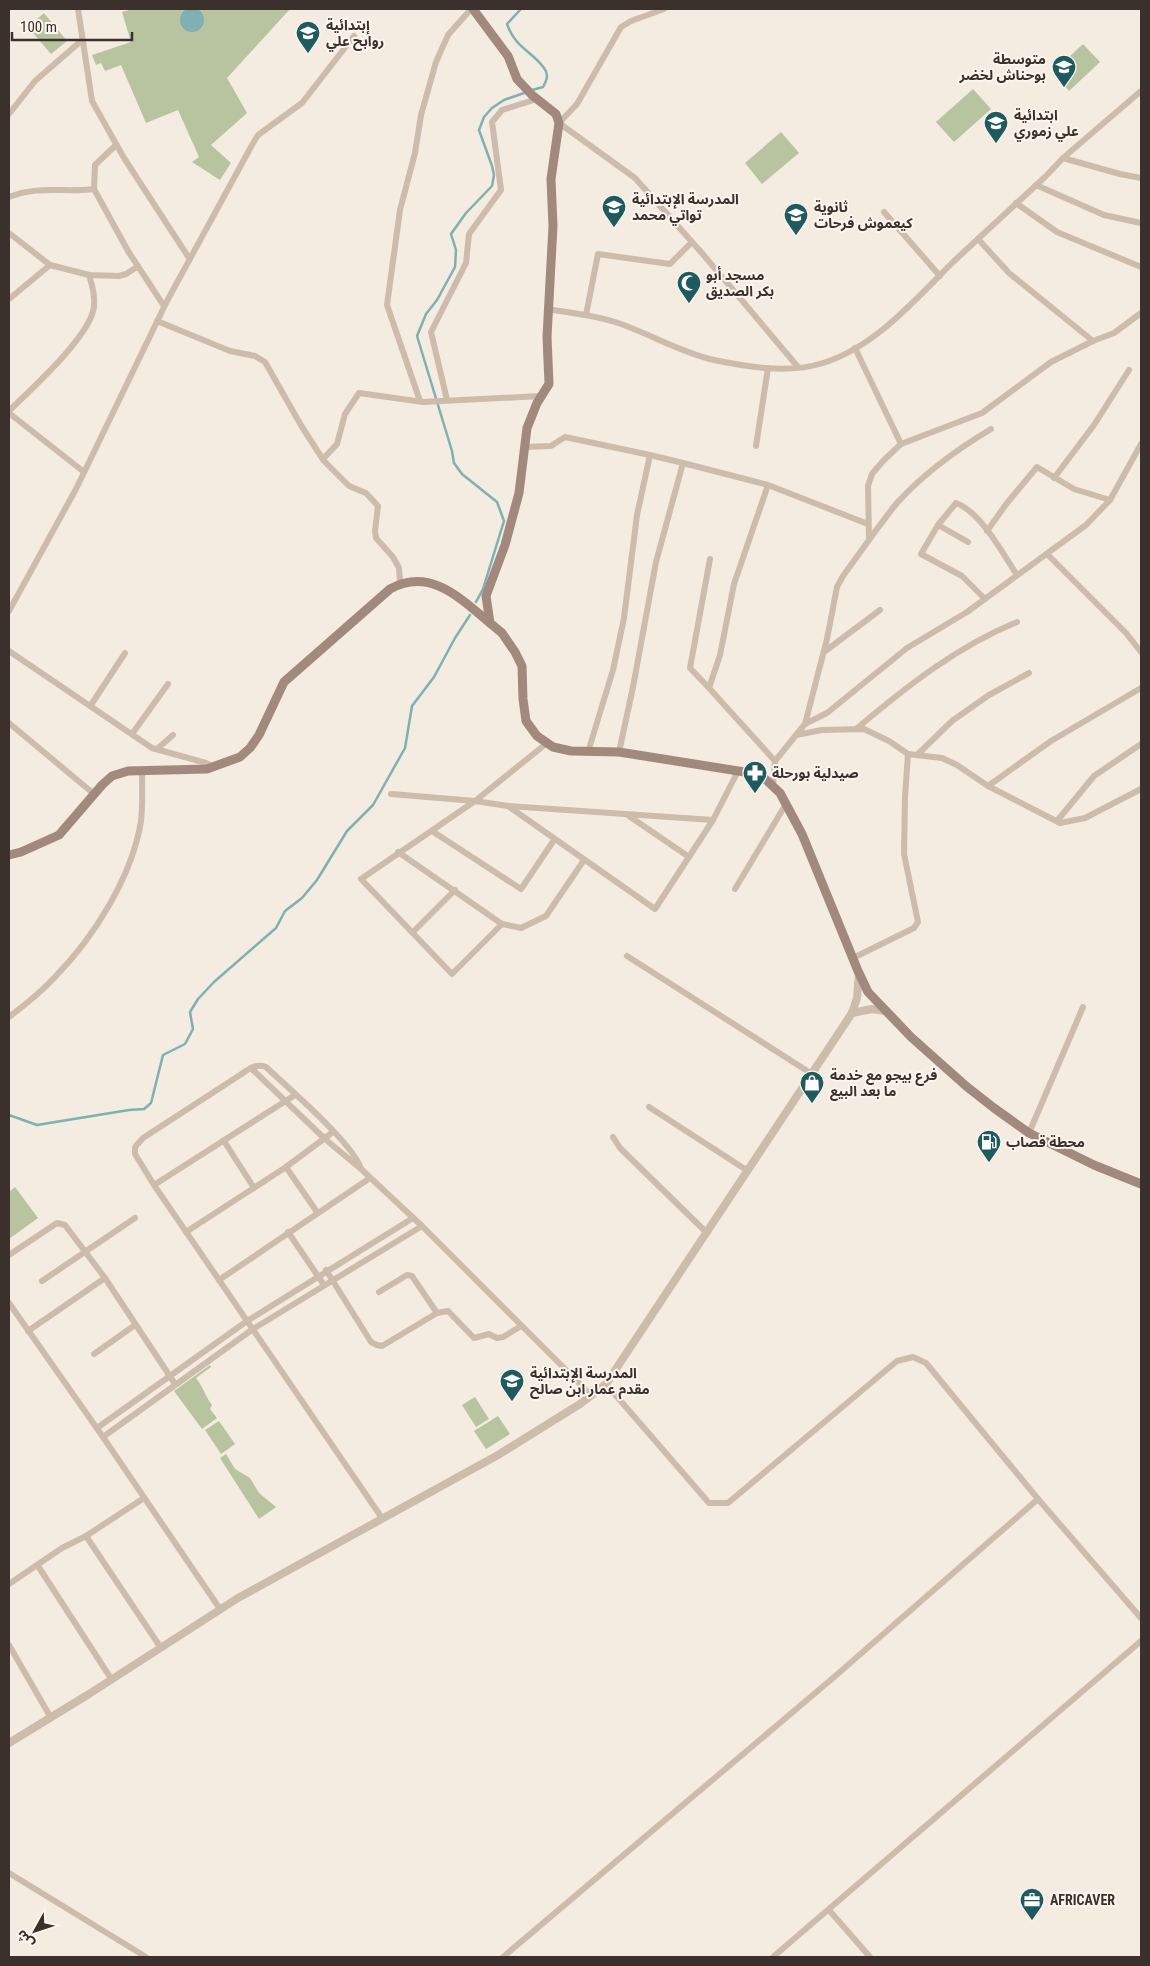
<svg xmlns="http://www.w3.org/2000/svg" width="1150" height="1966" viewBox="0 0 1150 1966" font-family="'Roboto Condensed','Noto Sans Arabic',sans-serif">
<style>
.green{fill:#b8c4a0}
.water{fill:#7fb0b2}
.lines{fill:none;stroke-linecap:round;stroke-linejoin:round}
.stream{stroke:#7fb0b2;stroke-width:2.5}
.minor{stroke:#cdbbac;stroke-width:6}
.tertiary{stroke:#cdbbac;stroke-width:8}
.secondary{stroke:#a18a7d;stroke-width:9}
.labels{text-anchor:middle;stroke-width:4;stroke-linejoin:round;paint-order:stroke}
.poi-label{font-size:14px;font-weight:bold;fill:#3b302b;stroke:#fbf5ee;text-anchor:start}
</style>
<rect width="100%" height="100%" fill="#f4ebe1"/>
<g class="green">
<polygon points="133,9 290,9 227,78 247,113 211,145 231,163 220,180 192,162 199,157 178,110 146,123 121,65 105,71 101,63 96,65 92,55 131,42 122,12"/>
<polygon points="44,13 67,41 51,54 28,27"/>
<polygon points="1083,44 1100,62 1069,91 1053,72"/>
<polygon points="973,89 991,109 954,142 936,122"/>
<polygon points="781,132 799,153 762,184 745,163"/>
<polygon points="15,1187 38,1218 9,1239 9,1192"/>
<path d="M210,1365l1,2 -15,11c8,10 9,18 16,27l-2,4 7,9 -15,11 -28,-38z"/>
<polygon points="475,1397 489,1419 476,1427 462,1405"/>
<polygon points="498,1416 510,1434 486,1449 474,1431"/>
<polygon points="219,1421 235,1444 221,1454 205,1430"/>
<polygon points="226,1454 235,1469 250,1478 259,1493 276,1507 259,1519 220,1458"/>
</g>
<circle class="water" cx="192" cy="20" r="12"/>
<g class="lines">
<g class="stream">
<path d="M521,9l-14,15c9,25 24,26 37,44 5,6 3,12 -1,19l-11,3"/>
<polyline points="476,602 483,589 504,521 497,502 462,474 454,463 452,451 417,336 426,314 437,300 455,267 456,250 451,234 466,213 492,186 494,175 492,166 479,130 484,117 492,108 504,100 527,92"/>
<polyline points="9,1115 37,1125 129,1110 144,1109 151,1103 163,1055 185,1044 193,1029 190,1012 198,999 214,982 276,928 285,911 302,898 317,880 347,831 373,805 405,748 412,706 434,677 455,638 470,615"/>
</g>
<g class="minor">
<polyline points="78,9 92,101 124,158 189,258"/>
<polyline points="664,9 631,21 621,27 577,104 559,123 635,178 701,252 798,367"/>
<polyline points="9,114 35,81 81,41"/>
<polyline points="116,145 95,165 94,189 128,251 164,306"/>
<polyline points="1063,158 1120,174 1141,178"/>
<polyline points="1036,185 1104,215 1141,223"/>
<path d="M9,197c30,-12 55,-4 85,-8"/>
<polyline points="1016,203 1057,232 1141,267"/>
<polyline points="884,212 940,276"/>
<polyline points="9,233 50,265 89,275 119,276 126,274 137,267"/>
<polyline points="978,239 1009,273 1093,341"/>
<polyline points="9,299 50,265"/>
<path d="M548,309c22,4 46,6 67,13 34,11 64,30 99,38 34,7 74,14 109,3 52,-16 92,-63 130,-101 30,-28 61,-56 92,-85l18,-19 78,-67"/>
<polyline points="586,315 598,254 670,264 692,242"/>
<polyline points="157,321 230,351 255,356 265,362 302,427 324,461 349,486 366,493 378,506 375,531 376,538 393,557 399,568 400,583"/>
<polyline points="447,400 431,332 466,263 469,234 501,190 492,122 502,110 537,99"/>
<polyline points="420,401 387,305 400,210 415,153 421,115 436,62 448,35 471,9"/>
<path d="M9,411c21,-21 83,-76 85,-105 1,-10 -2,-22 -5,-31"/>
<polyline points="9,413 84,472"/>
<polyline points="901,444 982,413 1051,362 1093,341 1114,333 1141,313"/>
<polyline points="756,446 768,368"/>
<polyline points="524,447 551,446 565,437 650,455 637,515 624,618 613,670 588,752"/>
<polyline points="323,459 337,444 345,414 359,393 423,402 541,396"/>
<polyline points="683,463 768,485 868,524"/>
<polyline points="1054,478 1094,425 1129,370"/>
<polyline points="768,485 734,584 720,655 709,688 775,761"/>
<polyline points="938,525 968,542"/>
<polyline points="987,531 1007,503 1037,467 1074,489 1110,500"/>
<path d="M869,540c9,-12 18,-25 28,-37 27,-30 59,-53 94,-74"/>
<polyline points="1048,555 1126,633 1141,652"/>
<path d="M985,599l-23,-23 -41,-22 17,-29 18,-22c25,9 47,51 61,72"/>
<polyline points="9,611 76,489 167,301 252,145 258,135 302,103 354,36"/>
<polyline points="9,651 152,748 206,763 214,767"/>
<polyline points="824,652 880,610"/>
<polyline points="709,688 690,668 710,559"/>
<polyline points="91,705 125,653"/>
<polyline points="9,723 94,794"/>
<polyline points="805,724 827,713 907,648 967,612 1086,525 1110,500 1141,444"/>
<path d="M856,729c50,-42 100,-82 161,-107"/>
<polyline points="132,734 168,684"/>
<polyline points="796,735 822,730 864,729 889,741 908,754 942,758 957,765 988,786 1060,823 1085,818 1141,789"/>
<polyline points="157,749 173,735"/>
<polyline points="619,752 633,687 656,562 683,463 650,455"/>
<polyline points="917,755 952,721 989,695 1029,673"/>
<polyline points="988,786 1051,741 1141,688"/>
<polyline points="773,787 775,761 805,724 827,639 837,587 843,576 869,540 868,486 872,474 883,461 901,444 855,348"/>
<polyline points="391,794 475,801 508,806 713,820"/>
<polyline points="508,806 655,909 713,820 738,771"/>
<polyline points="629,816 689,857"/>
<polyline points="1057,821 1094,776 1141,744"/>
<polyline points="432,831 521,889 554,840"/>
<polyline points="398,852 502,924 521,928 546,916 584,860"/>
<polyline points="735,889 786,804"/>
<polyline points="502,924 452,974 361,879 475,801 547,743"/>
<polyline points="413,932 455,890"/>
<polyline points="627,956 812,1074"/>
<polyline points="853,958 914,928 918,922 904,854 905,797 908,754"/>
<path d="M9,1017c16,-12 32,-25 46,-40 39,-40 77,-100 86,-156 2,-16 1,-33 1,-50"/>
<polyline points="251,1068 325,1139 361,1169 422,1226 591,1395"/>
<polyline points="649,1107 748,1171"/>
<polyline points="1029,1133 1083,1007"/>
<polyline points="613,1137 620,1148 707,1233"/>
<polyline points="224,1141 254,1188"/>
<polyline points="286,1167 317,1212"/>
<path d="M361,1169c-7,-25 -74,-82 -95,-102 -10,-4 -17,2 -26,8l-97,63 -8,9v7l19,31 228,333"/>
<polyline points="154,1185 295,1095"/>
<polyline points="186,1232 286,1167 333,1132"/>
<polyline points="288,1232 324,1285"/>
<polyline points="9,1255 57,1223 65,1225 105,1278 175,1384"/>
<polyline points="326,1270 371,1342 377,1345 382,1346 437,1313 448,1311 474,1338 489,1334 497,1338 503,1337 521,1326"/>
<polyline points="219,1280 370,1178"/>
<polyline points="42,1281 135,1218"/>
<polyline points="379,1292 407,1275 412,1276 437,1313"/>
<polyline points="9,1303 103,1437 220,1609"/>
<polyline points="28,1331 105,1278"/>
<polyline points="94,1354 135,1325"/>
<polyline points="97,1428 247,1321 413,1218"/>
<polyline points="103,1437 253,1329 422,1226"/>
<polyline points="1038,1499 1141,1618"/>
<polyline points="86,1536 161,1648"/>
<polyline points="38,1566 112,1680"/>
<polyline points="9,1584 62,1548 86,1536 144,1498"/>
<polyline points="9,1645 51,1718"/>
<polyline points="9,1873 146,1957"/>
<polyline points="829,1910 870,1957"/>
<polyline points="503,1957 833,1678 1038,1499 926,1363 913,1357 897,1361 728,1503 709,1503 606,1384"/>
<polyline points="773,1957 1141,1641"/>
</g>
<g class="tertiary">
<polyline points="852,1013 872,1009 885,1011"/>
<polyline points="9,1743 89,1694 238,1598 498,1455 580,1404 606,1384 852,1013 857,998 859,974"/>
</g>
<g class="secondary">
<polyline points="473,9 508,56 517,79 532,95 556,114 559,123 551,179 553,226 547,337 549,384 537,403 527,428 519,493 505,545 486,596 490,623 502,633 515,652 522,666 523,699 526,721 537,736 553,747 571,751 619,752 751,773 764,778 780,793 802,834 858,971 868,992 911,1037 966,1086 994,1108 1029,1133 1094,1165 1141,1184"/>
<path d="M9,855l12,-3 38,-17 43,-50 10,-9 16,-5 79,-2 33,-12 10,-9 9,-13 25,-53 106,-93c40,-22 70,9 100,34"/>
</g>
</g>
<defs>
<symbol id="school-pin" viewBox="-11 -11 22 30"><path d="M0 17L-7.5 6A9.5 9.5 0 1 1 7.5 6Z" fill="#1f5a5e" stroke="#fbf5ee"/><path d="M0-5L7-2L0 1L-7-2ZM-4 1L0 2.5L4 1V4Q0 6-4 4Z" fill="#fff"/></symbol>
<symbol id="mosque-pin" viewBox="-11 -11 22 30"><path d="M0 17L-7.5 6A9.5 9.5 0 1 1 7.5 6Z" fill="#1f5a5e" stroke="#fbf5ee"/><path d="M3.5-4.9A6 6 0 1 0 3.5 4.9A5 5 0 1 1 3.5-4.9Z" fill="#fff"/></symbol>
<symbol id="pharmacy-pin" viewBox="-11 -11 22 30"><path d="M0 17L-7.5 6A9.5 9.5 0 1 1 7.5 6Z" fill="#1f5a5e" stroke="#fbf5ee"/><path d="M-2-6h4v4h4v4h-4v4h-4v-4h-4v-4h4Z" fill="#fff"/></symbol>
<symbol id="shop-pin" viewBox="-11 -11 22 30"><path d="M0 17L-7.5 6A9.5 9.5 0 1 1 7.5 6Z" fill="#1f5a5e" stroke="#fbf5ee"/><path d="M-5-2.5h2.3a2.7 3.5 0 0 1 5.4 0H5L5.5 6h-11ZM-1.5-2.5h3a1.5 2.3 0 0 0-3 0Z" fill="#fff"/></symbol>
<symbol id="fuel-pin" viewBox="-11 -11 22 30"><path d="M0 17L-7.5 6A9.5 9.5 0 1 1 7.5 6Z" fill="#1f5a5e" stroke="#fbf5ee"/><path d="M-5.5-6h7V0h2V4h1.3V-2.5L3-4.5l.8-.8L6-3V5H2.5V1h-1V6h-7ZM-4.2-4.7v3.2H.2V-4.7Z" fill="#fff"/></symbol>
<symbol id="office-pin" viewBox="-11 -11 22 30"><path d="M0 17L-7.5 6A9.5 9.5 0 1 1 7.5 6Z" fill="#1f5a5e" stroke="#fbf5ee"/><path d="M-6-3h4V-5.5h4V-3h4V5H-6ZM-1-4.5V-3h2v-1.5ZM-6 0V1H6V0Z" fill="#fff"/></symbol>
</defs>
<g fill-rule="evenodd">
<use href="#school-pin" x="294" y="19" width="28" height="38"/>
<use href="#school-pin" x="1050" y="53" width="28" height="38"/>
<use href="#school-pin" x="982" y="109" width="28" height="38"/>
<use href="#school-pin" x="600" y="193" width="28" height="38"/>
<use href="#school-pin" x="782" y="201" width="28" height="38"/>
<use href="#mosque-pin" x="675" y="269" width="28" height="38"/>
<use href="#pharmacy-pin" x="741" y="759" width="28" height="38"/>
<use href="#shop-pin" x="798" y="1069" width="28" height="38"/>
<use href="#fuel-pin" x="975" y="1128" width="28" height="38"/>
<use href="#school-pin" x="498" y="1367" width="28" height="38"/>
<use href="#office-pin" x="1018" y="1886" width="28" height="38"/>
</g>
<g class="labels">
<g class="poi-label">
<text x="326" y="30">إبتدائية<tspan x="326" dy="16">روابح علي</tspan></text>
<text x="1046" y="64" text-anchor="end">متوسطة<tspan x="1046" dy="16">بوحناش لخضر</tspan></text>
<text x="1014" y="120">ابتدائية<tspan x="1014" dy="16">علي زموري</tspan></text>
<text x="632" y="204">المدرسة الإبتدائية<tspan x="632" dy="16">تواتي محمد</tspan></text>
<text x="814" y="212">ثانوية<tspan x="814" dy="16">كيعموش فرحات</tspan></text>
<text x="706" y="280">مسجد أبو<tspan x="706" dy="16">بكر الصديق</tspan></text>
<text x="772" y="778">صيدلية بورحلة</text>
<text x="830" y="1080">فرع بيجو مع خدمة<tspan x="830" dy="16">ما بعد البيع</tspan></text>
<text x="1006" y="1147">محطة قصاب</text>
<text x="530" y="1378">المدرسة الإبتدائية<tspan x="530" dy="16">مقدم عمار ابن صالح</tspan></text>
<text x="1050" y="1905">AFRICAVER</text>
</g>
</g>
<rect width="1150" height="1966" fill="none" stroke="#3b302b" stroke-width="20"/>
<g transform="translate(35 1931) rotate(230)" stroke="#fbf5ee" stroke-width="4" paint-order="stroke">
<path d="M0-4L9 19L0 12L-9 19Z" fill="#3b302b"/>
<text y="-8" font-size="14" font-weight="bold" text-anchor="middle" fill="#3b302b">ش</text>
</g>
<path d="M12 32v8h120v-8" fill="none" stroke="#3b302b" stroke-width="2.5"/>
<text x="20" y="32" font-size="15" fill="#3b302b" stroke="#fbf5ee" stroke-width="4" paint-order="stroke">100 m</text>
</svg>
